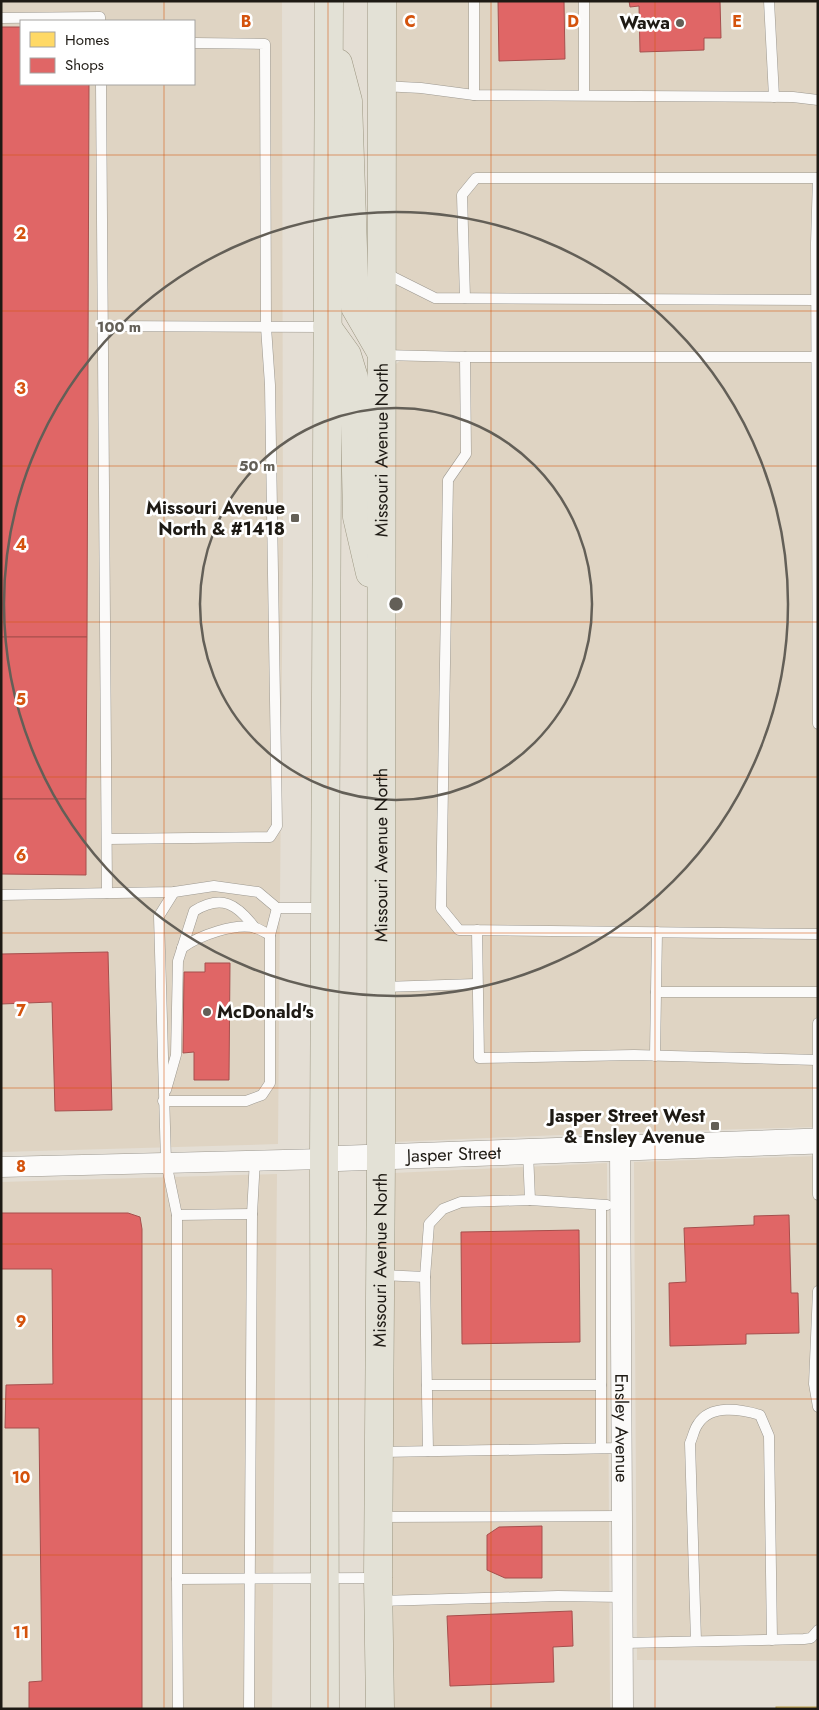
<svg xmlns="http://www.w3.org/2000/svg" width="819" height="1710" viewBox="0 0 819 1710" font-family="Jost,sans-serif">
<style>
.built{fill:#dfd4c3;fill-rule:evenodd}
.homes{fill:#ffd966;stroke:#bca04d}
.shops{fill:#e06666;stroke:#a64f4d}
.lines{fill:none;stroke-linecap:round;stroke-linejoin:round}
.service-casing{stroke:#9c9890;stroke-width:11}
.minor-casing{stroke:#9c9890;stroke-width:21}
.tertiary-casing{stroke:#9c9890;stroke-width:26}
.primary-casing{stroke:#9c9681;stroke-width:29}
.service{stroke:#fbfaf9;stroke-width:10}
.minor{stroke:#fbfaf9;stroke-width:20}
.tertiary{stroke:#fbfaf9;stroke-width:25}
.primary{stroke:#e3e1d6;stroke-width:28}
.grid{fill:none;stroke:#d4530d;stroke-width:1;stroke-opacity:0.55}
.ring{fill:none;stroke:#635f57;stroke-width:2.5}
.poi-dot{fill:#635f57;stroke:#fff;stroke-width:2}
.labels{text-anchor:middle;stroke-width:5;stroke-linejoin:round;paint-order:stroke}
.poi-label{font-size:18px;font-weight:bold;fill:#1e1a14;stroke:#fff;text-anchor:end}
.street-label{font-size:18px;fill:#1e1a14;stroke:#fff}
.grid-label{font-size:16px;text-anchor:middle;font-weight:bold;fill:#d4530d;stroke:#fff;stroke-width:5;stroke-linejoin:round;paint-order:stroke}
.centre{fill:#635f57;stroke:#fff;stroke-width:2.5}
.ring-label{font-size:15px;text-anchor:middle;font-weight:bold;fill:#635f57;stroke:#fff;stroke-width:5;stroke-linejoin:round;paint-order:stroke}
</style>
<rect width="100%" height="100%" fill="#e4ded4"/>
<g class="built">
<path d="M1,1h281l1,538 -5,605 -277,8zM21,21h173v63h-173z"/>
<polygon points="395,1 818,1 818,1127 606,1133 394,1142 394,630 397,629 394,617 396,364 401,360 396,351"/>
<polygon points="818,1156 818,1661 637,1660 634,1162"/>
<polygon points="607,1163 610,1709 393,1709 391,1578 394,1173"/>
<polygon points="277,1174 272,1709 1,1709 1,1182"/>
</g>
<rect class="homes" x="776" y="1707" width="42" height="2"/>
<g class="shops">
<polygon points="498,1 564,1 565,59 499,61"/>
<polygon points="629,1 720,1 721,38 704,38 704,50 640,52 639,6 630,7"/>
<polygon points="1,27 21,27 21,84 89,84 87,637 1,637"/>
<polygon points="1,637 87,637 86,799 1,799"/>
<polygon points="1,799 86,799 86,875 1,874"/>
<polygon points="108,952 112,1110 55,1111 52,1002 1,1004 1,954"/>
<polygon points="205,963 230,963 229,1080 194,1080 194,1052 183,1053 184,972 205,972"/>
<polygon points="1,1213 128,1213 140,1217 142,1229 142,1709 29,1709 29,1682 42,1681 39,1428 5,1428 6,1385 53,1384 52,1269 1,1269"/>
<polygon points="789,1215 791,1293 798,1293 799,1333 746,1334 746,1344 670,1346 669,1283 686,1282 684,1228 754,1225 754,1216"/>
<polygon points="579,1230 580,1342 462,1344 461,1232"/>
<polygon points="542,1526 542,1578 505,1578 487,1570 487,1535 499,1527"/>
<polygon points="572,1611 573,1646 553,1647 554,1682 450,1686 447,1616"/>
</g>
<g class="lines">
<defs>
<g id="service">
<polyline points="474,1 474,95"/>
<polyline points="584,1 584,94"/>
<polyline points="769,1 774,97"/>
<polyline points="1,18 100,17 100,21"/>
<polyline points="101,84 107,893"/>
<polyline points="382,86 421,88 474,95 793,97 818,100"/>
<polyline points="818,178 816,243 818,724"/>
<polyline points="385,273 435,298 816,300"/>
<polyline points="465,298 462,195 476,178 817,178"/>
<polyline points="103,326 327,327"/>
<polyline points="383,355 465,357 466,454 448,480 441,908 459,930 818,934"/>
<polyline points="465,357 816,357"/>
<polyline points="107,839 270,837 277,826 270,385 266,327 265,44 194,43"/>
<polyline points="174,892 159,916 166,1162 177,1215 177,1579 376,1578"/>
<polyline points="1,895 174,892 214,886 258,892 277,908 323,908"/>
<polyline points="477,930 479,1058 634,1055 817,1060"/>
<polyline points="657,932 656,992 818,992"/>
<path d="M182,948c16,-12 54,-26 74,-20 5,2 10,5 14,7"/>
<polyline points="383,987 476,984"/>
<polyline points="818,1023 818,1195"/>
<polyline points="655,1056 656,992"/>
<path d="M166,1090l10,-35 2,-94 16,-50c28,-17 43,-7 61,17"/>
<polyline points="163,1101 246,1101 262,1095 270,1083 270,935 277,908"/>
<polyline points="530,1200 607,1205"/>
<polyline points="177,1215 252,1214"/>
<polyline points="381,1275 425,1277"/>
<polyline points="818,1291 814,1384 818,1407"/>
<polyline points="427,1385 601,1385"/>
<polyline points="601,1448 601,1205"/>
<polyline points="428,1451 425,1277 429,1224 443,1209 461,1202 530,1200 528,1152"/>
<polyline points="381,1452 622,1448"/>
<polyline points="379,1517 623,1516"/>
<polyline points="177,1579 178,1709"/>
<polyline points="379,1601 558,1596 623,1597"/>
<path d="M696,1641l-6,-198c3,-6 4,-14 8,-19 12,-20 43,-15 62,-9l9,21 3,204"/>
<polyline points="624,1643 804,1639 811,1638 818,1630"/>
<polyline points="249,1709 252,1214 255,1159"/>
</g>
<g id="minor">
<path id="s1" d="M620,1147l3,562"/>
<polyline points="1,1167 324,1159"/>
</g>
<g id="tertiary">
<path id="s2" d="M324,1159l494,-18"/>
</g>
<g id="primary">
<polyline points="338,63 348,101 355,307 381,352"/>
<polyline points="327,327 347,355 354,378 357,517 370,573"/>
<polyline points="325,1709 324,1159 329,1"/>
<path id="s3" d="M380,1709l-2,-131 3,-420 1,-1157"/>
</g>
</defs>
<use href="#service" class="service-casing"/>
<use href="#minor" class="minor-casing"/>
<use href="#tertiary" class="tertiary-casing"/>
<use href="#primary" class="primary-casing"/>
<use href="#service" class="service"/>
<use href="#minor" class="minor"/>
<use href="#tertiary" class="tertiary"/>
<use href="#primary" class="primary"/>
</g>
<path class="grid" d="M164,1v20M328,1v1708M491,1v1708M655,1v1708M164,84v1625M1,155h817M1,311h817M1,466h817M1,622h817M1,777h817M1,933h817M1,1088h817M1,1244h817M1,1399h817M1,1555h817"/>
<g class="ring">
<circle cx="396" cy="604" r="196"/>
<circle cx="396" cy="604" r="392"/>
</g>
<g class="poi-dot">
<circle cx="680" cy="23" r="5"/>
<rect x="290" y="513" width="10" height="10" rx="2.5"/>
<circle cx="207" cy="1012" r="5"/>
<rect x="710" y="1121" width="10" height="10" rx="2.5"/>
</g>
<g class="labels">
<g class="poi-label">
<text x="670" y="29">Wawa</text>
<text x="285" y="514">Missouri Avenue<tspan x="285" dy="21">North &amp; #1418</tspan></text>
<text x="217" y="1018" text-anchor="start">McDonald's</text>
<text x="705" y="1122">Jasper Street West<tspan x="705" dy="21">&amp; Ensley Avenue</tspan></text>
</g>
<g class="street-label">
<text dy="6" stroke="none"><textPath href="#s3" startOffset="1259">Missouri Avenue North</textPath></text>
<text dy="6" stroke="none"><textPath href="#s3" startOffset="854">Missouri Avenue North</textPath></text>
<text dy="6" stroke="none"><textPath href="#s2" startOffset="130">Jasper Street</textPath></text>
<text dy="6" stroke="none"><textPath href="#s3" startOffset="449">Missouri Avenue North</textPath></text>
<text dy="6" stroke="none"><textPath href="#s1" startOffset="281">Ensley Avenue</textPath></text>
</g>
</g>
<g class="grid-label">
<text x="246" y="27">B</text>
<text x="410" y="27">C</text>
<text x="573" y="27">D</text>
<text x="737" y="27">E</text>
<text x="21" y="239">2</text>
<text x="21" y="394">3</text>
<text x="21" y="550">4</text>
<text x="21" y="705">5</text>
<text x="21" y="861">6</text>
<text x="21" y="1016">7</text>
<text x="21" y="1172">8</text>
<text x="21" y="1327">9</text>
<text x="21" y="1483">10</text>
<text x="21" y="1638">11</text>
</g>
<circle cx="396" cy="604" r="8" class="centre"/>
<g class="ring-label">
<text x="119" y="332">100 m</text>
<text x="257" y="471">50 m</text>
</g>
<rect width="819" height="1710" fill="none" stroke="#1e1a14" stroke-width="5"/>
<rect x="20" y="20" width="175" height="65" fill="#ffffff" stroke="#a5a3a1"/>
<rect x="30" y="32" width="25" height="15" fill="#ffd966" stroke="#a5a3a1"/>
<text x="65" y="45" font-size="15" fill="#1e1a14">Homes</text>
<rect x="30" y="58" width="25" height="15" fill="#e06666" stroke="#a5a3a1"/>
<text x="65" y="70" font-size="15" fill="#1e1a14">Shops</text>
</svg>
